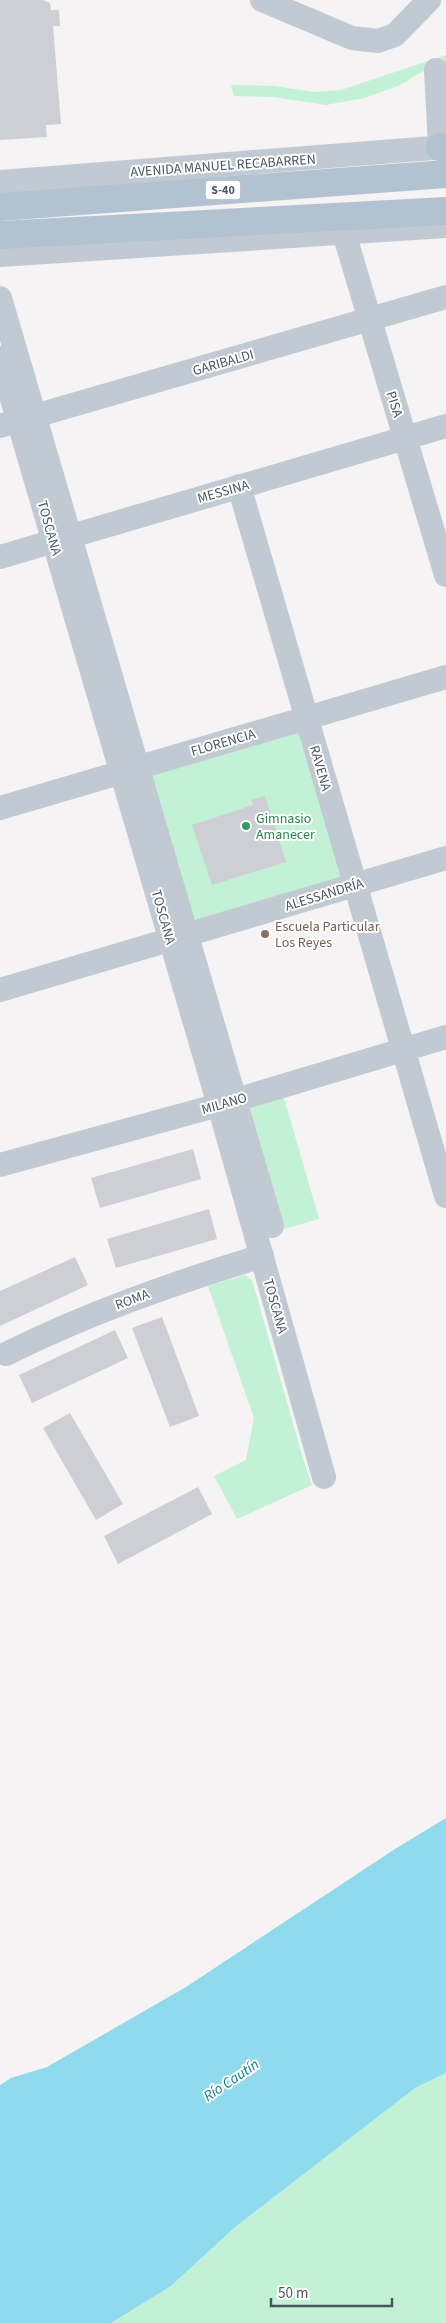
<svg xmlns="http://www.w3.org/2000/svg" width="446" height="2323" viewBox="0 0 446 2323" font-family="'Source Sans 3',sans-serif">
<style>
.green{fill:#c3f1d5}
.water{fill:#90daee}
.building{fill:#cdcfd5}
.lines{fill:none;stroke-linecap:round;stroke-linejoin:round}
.minor{stroke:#c1cad2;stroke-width:24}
.major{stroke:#b3c2d1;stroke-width:28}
.leisure-dot{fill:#2e9e5b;stroke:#fff;stroke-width:2}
.education-dot{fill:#8d6e63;stroke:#fff;stroke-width:2}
.labels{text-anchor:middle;stroke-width:4;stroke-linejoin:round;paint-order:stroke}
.shield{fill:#fff;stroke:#808990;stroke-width:1}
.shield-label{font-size:12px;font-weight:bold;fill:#4a5661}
.street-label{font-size:14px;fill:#4a5661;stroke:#fff}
.leisure-label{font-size:14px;fill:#27864d;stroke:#fff;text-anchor:start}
.education-label{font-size:14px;fill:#785e54;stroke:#fff;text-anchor:start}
.water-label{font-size:15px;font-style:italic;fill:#0c7c9b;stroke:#fff}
</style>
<rect width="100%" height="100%" fill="#f5f3f3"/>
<g class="green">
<polygon points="446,55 446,63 420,73 398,86 364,98 326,105 274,97 234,96 231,85 274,86 313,92 341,90"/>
<polygon points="301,732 343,877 192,921 149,776"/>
<polygon points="282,1091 319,1219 285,1229 249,1105"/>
<polygon points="245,1275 252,1280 304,1462 312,1485 237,1519 214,1476 246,1460 254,1418 208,1286"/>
<polygon points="446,2073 446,2323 111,2323 171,2286 234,2228 415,2088"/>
</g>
<polygon class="water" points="446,1818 446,2073 415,2088 234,2228 171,2286 111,2323 0,2323 0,2085 11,2078 47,2067 186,1987 395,1849"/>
<g class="building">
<polygon points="0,0 43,0 50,3 51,10 59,10 60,26 53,26 61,124 46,125 47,137 0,140"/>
<polygon points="265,796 286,862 212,885 192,825 253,805 251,800"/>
<polygon points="193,1149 201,1179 100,1208 91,1178"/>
<polygon points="209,1209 217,1239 116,1268 107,1239"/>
<polygon points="75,1257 88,1285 0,1326 0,1291"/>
<polygon points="162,1317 199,1416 170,1427 132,1328"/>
<polygon points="115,1330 128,1358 32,1403 19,1375"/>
<polygon points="70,1413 123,1504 96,1520 43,1428"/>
<polygon points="198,1487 212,1514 118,1564 104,1536"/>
</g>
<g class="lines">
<g class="minor">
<polyline points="262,0 352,38 378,41 395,35 429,0"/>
<polyline points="436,70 440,147"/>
<polyline points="0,182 446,147"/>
<polyline points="344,233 446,575"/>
<polyline points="0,255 446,226"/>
<polyline points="0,298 272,1226"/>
<polyline points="0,358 219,1105 324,1477"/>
<polyline points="0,426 446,297"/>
<polyline points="239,486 446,1196"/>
<polyline points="0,557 446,426"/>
<polyline points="0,808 446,677"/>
<polyline points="0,990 446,858"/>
<polyline points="0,1165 219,1105 446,1037"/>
<path d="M6,1354c82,-41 168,-71 256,-98"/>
</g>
<g class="major">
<polyline points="440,147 446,148"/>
<polyline points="0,207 446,174"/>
<polyline points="0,235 446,211"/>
</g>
</g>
<circle class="leisure-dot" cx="246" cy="826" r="5"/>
<circle class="education-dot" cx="265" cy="934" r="5"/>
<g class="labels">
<rect class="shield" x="205.5" y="180.5" width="35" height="19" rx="4"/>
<g class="shield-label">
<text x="223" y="194">S-40</text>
</g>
<g class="street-label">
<text transform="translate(223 165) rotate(-4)" y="5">AVENIDA MANUEL RECABARREN</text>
<text transform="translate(223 362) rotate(-16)" y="5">GARIBALDI</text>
<text transform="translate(395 404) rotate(73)" y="5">PISA</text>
<text transform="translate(223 491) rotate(-16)" y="5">MESSINA</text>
<text transform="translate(50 528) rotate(74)" y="5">TOSCANA</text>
<text transform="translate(223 742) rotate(-16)" y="5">FLORENCIA</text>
<text transform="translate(321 768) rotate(74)" y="5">RAVENA</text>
<text transform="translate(324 894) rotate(-17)" y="5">ALESSANDRÍA</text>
<text transform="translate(164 917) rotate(74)" y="5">TOSCANA</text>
<text transform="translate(224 1103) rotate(-16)" y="5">MILANO</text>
<text transform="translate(132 1299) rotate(-20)" y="5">ROMA</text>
<text transform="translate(276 1306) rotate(74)" y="5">TOSCANA</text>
</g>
<g class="leisure-label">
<text x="256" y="823">Gimnasio<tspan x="256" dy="16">Amanecer</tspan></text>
</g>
<g class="education-label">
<text x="275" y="931">Escuela Particular<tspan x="275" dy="16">Los Reyes</tspan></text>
</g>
<g class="water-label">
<text transform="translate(231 2080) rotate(-34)" y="5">Río Cautín</text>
</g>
</g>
<path d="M271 2298v8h121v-8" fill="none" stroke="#4a5661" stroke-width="2.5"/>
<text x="278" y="2298" font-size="15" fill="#4a5661" stroke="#ffffff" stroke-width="4" paint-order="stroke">50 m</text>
</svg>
